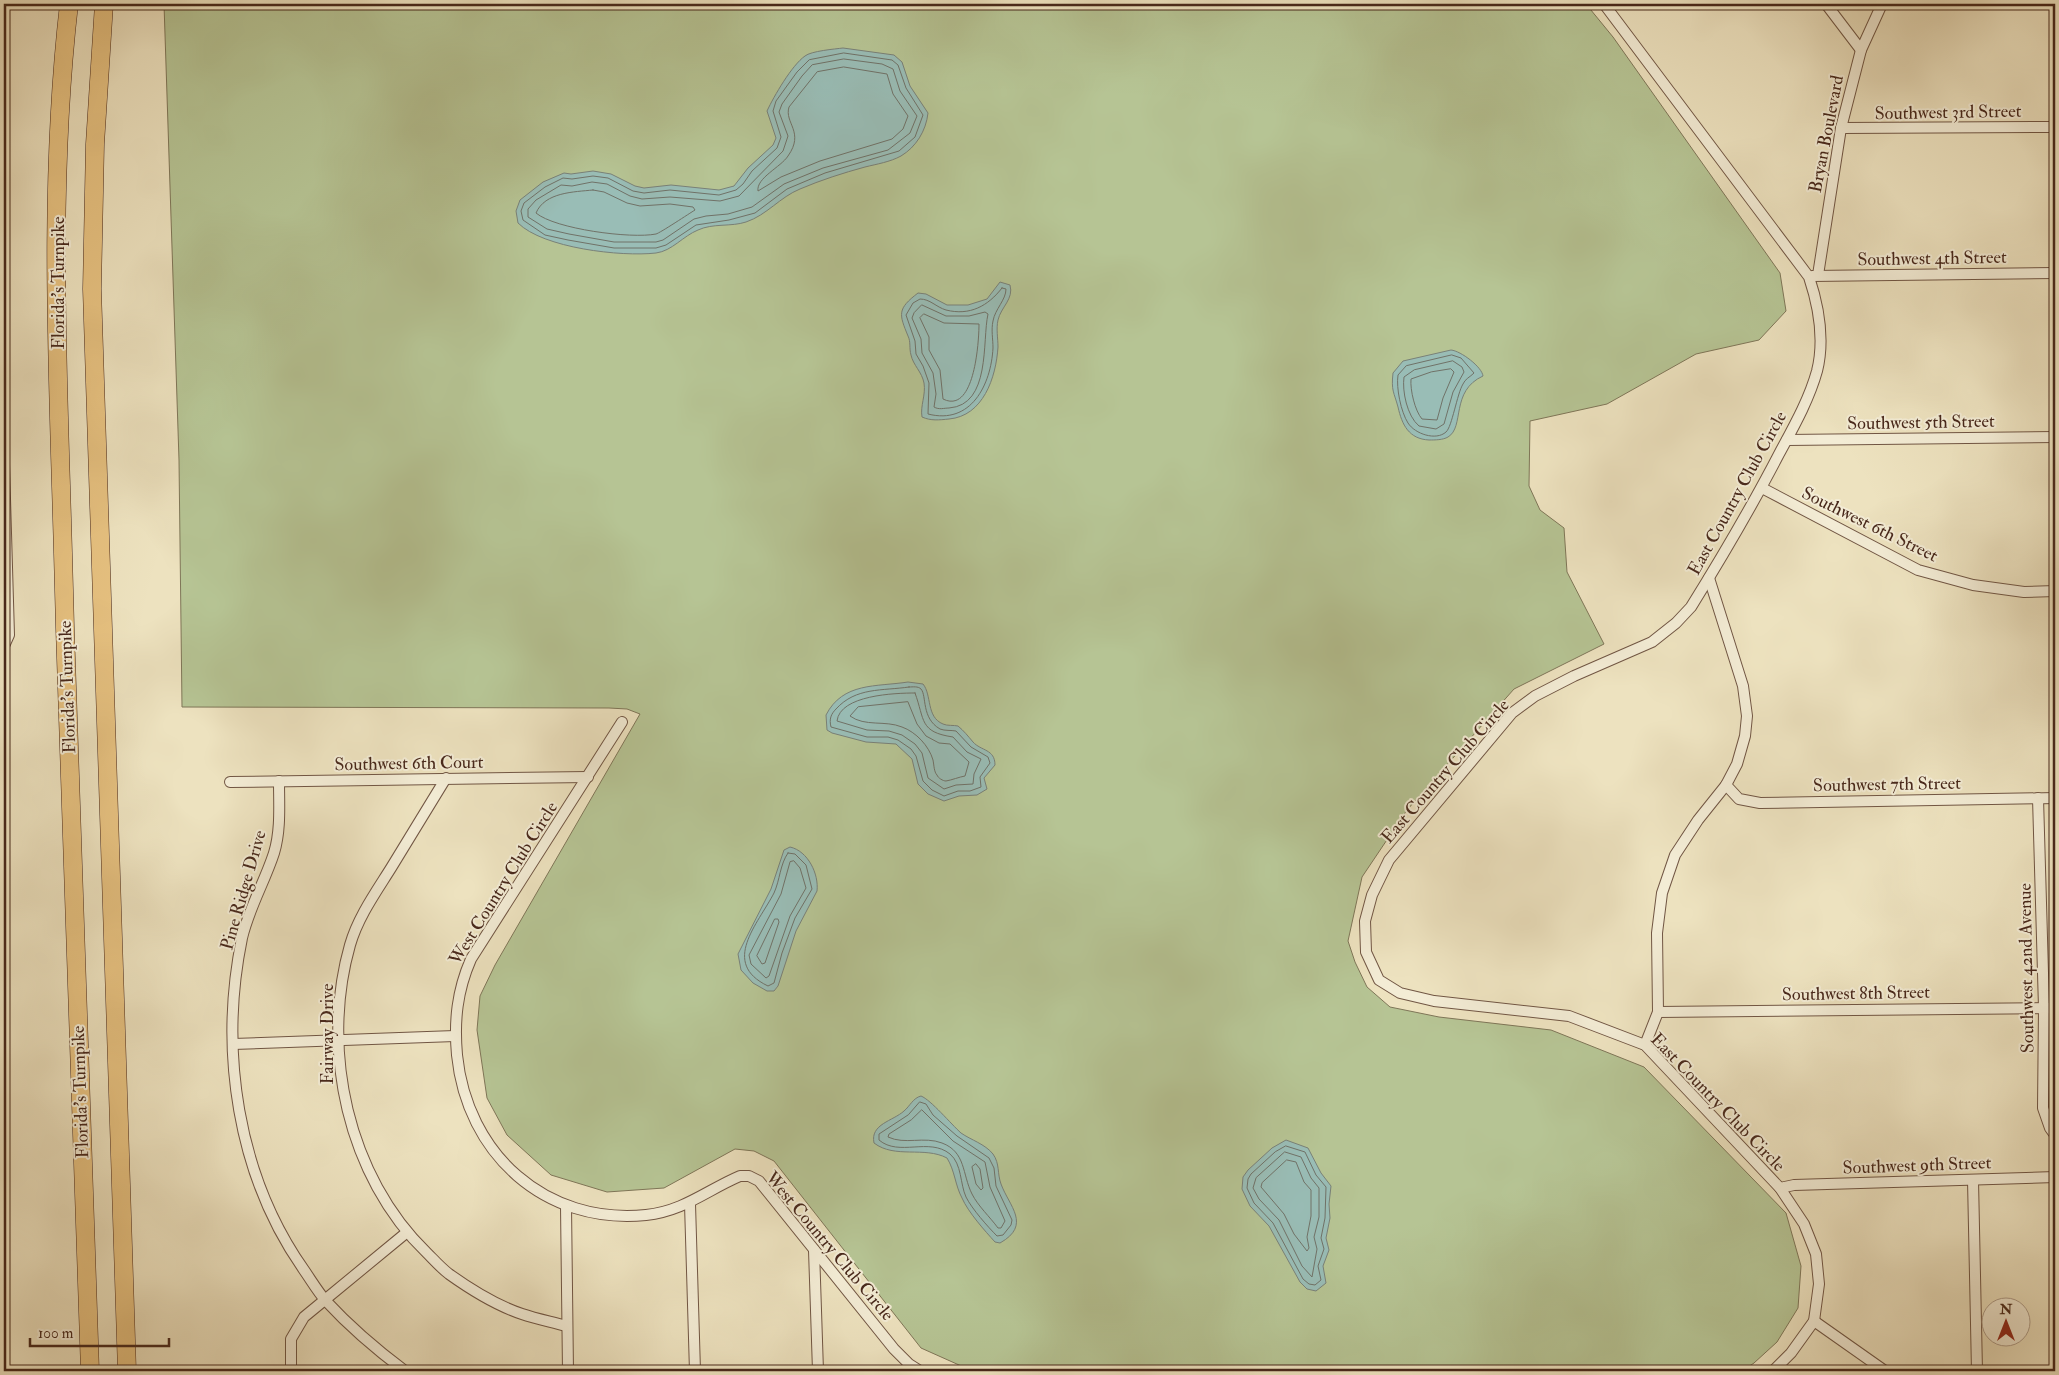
<svg xmlns="http://www.w3.org/2000/svg" width="2059" height="1375" viewBox="0 0 2059 1375" font-family="'IM FELL Double Pica',serif">
<style>
.green{fill:#b6c494;stroke:#7f7658}
.water{fill:#99bdb6;stroke:#798178}
.lines{fill:none;stroke-linecap:round;stroke-linejoin:round}
.shore{stroke:#707268;stroke-width:1}
.minor-casing{stroke:#715644;stroke-width:12}
.motorway-casing{stroke:#48281b;stroke-width:19}
.minor{stroke:#f3ecd5;stroke-width:10}
.motorway{stroke:#e6c180;stroke-width:18}
.labels{text-anchor:middle;stroke-width:4;stroke-linejoin:round;paint-order:stroke}
.street-label{font-size:18px;fill:#48281b;stroke:#f3ecd5}
</style>
<rect width="100%" height="100%" fill="#ede2bf"/>
<filter id="stains"><feTurbulence type="fractalNoise" baseFrequency=".004" numOctaves="4"/><feColorMatrix values="0 0 0 0 .2 0 0 0 0 .09 0 0 0 0 .02 0 0 0 .5 -.17"/></filter>
<radialGradient id="worn" r=".72"><stop offset=".6" stop-color="#630" stop-opacity="0"/><stop offset="1" stop-color="#630" stop-opacity=".3"/></radialGradient>
<polygon class="green" points="164,4 1586,4 1613,37 1780,273 1786,311 1759,340 1696,354 1607,404 1530,421 1529,486 1540,510 1564,528 1567,572 1604,644 1514,689 1407,810 1362,877 1348,941 1355,962 1367,987 1390,1007 1439,1017 1551,1030 1644,1067 1786,1213 1801,1266 1798,1308 1777,1342 1754,1363 1742,1371 981,1371 968,1369 921,1348 774,1161 754,1151 735,1149 664,1188 607,1192 551,1175 507,1135 487,1098 477,1030 480,996 495,965 640,714 627,709 609,708 182,707 179,460"/>
<g class="water">
<path d="M843,48l51,7 8,7 8,24 18,27c-2,18 -12,34 -27,43 -11,6 -24,8 -36,11 -22,6 -44,13 -65,22 -20,8 -33,26 -54,33 -15,5 -33,1 -48,8 -15,6 -26,21 -42,23 -35,4 -113,-5 -138,-30l-2,-12 4,-11 23,-18 21,-9 7,1 22,-3 18,3 24,12 9,2 27,-3 48,5 15,-4 14,-18 25,-23 3,-7 -9,-27c7,-15 25,-46 38,-55 6,-5 30,-7 38,-8z"/>
<path d="M1000,282l10,3c4,14 -9,22 -12,35 -2,9 0,18 0,27 -2,31 -15,69 -49,72 -10,1 -18,2 -27,-2 -2,-11 4,-22 2,-34 -2,-11 -11,-18 -13,-28 -2,-7 0,-13 -3,-19 -9,-22 -11,-27 10,-43l8,1 21,11h21l19,-6z"/>
<path d="M1451,350c10,1 31,17 32,26 -33,15 -18,51 -35,61 -5,3 -13,3 -19,3 -20,-1 -27,-15 -31,-33 -4,-15 -7,-16 -5,-34l10,-12z"/>
<path d="M908,682l15,2c9,11 3,33 20,40 4,2 11,1 15,2 6,5 10,10 15,16 8,9 22,7 22,23l-11,13 3,11 -10,6 -18,1 -15,5 -16,-7 -10,-10 -6,-25 -16,-15 -30,-2 -34,-9 -5,-3 -1,-15c17,-33 50,-28 82,-33z"/>
<path d="M790,847c18,4 29,27 27,44l-21,40 -18,55 -4,5h-7l-14,-8 -12,-13 -3,-16 33,-65 13,-39z"/>
<path d="M921,1096c10,4 30,28 40,37 10,7 24,11 32,21 7,10 4,19 8,30 8,22 31,41 -1,59l-5,-1c-10,-11 -27,-30 -33,-44 -7,-13 -7,-27 -15,-40 -23,-12 -52,1 -73,-15 -4,-19 19,-22 30,-32 6,-5 9,-13 17,-15z"/>
<polygon points="1286,1140 1308,1148 1321,1173 1331,1186 1329,1204 1330,1218 1326,1238 1329,1250 1323,1266 1326,1283 1316,1291 1307,1289 1300,1282 1269,1226 1250,1206 1242,1189 1243,1177 1248,1170 1272,1148"/>
</g>
<g class="lines">
<g class="shore">
<polygon points="844,53 892,60 898,65 906,88 923,115 915,137 899,151 825,173 787,189 755,213 729,220 696,225 666,245 656,248 614,248 568,240 545,235 523,220 521,211 524,203 545,187 563,178 572,179 593,176 608,178 633,191 644,193 670,190 719,195 736,190 743,184 752,171 777,148 781,137 773,111 776,101 797,72 809,60"/>
<polygon points="844,59 882,64 893,69 900,91 917,116 910,133 888,150 823,168 784,184 752,207 728,214 706,216 694,219 663,240 656,242 614,242 569,234 547,229 528,217 528,209 536,200 561,185 572,186 592,182 607,184 630,196 642,199 670,197 720,201 739,196 783,151 788,136 779,112 782,104 802,76 812,65"/>
<path d="M844,67l43,7 6,20 15,22 -5,13 -11,10 -72,22 -39,16 -23,14c-2,-13 23,-24 30,-35 17,-24 -4,-33 1,-49l28,-35z"/>
<path d="M593,190l11,2 23,11 13,3 30,-2 23,3 2,3c-5,3 -35,23 -39,24 -25,5 -101,-5 -120,-21 9,-21 38,-21 57,-23z"/>
<path d="M1002,288l4,1c0,11 -11,20 -13,32 -2,9 0,18 0,27 -2,37 -22,77 -65,66l1,-31 -6,-17 -7,-12 -1,-13 -9,-26 7,-12 7,-4c10,0 16,8 26,11 24,6 42,-4 56,-22z"/>
<path d="M922,305l24,11h23l16,-4 3,2c-6,27 3,91 -39,94 -5,0 -10,2 -15,-1l2,-13 -3,-21 -11,-20 -1,-14 -9,-21 2,-5z"/>
<path d="M924,314l20,9 35,1c0,16 -4,91 -36,75l-3,-29 -11,-20v-13l-9,-19z"/>
<path d="M1452,355l9,3 13,15c-4,4 -9,6 -11,11 -6,10 -11,43 -17,48 -10,9 -31,2 -38,-9 -7,-11 -12,-35 -10,-48l8,-9z"/>
<path d="M1453,361l9,6 2,5 -11,20 -9,32 -8,5 -17,-3c-12,-10 -17,-35 -15,-49l10,-7z"/>
<path d="M1451,369l3,3 -11,26 -6,22 -15,-1c-7,-8 -12,-29 -11,-40l20,-7z"/>
<path d="M909,687c4,0 9,-1 12,2 6,7 0,29 19,40 5,2 11,1 16,2l15,16 17,10 2,6 -10,14 1,10 -11,4h-12l-14,5 -12,-6 -9,-9 -7,-25 -5,-7 -13,-9 -10,-3h-21l-36,-10c-2,-8 0,-13 5,-18 20,-22 46,-18 73,-22z"/>
<path d="M915,693c10,27 4,39 38,44l14,15 14,7 -7,15 -1,10 -17,1 -12,4 -16,-11 -6,-25 -7,-9 -13,-9 -13,-4 -22,-1 -30,-9c3,-26 58,-28 78,-28z"/>
<path d="M908,702l9,22 9,12 13,7 11,1 19,18 -4,14c-6,1 -13,4 -19,5 -3,0 -8,-3 -9,-6 -3,-3 -3,-10 -4,-15 -4,-14 -17,-28 -31,-33 -17,-7 -37,0 -52,-11l8,-9z"/>
<path d="M788,853l7,1 11,11 6,24 -17,29 -13,35 -8,30 -6,3c-48,-23 -10,-62 6,-93 6,-13 6,-29 14,-40z"/>
<polygon points="794,861 800,868 806,888 790,916 769,976 766,978 751,964 749,955 781,894 790,862"/>
<polygon points="775,919 778,919 779,922 765,963 762,964 757,956"/>
<path d="M920,1102l6,2 7,11 24,21 32,22 5,10 2,18 16,34 -1,5 -8,10 -6,1c-9,-9 -25,-27 -31,-39 -6,-13 -4,-33 -16,-43 -21,-17 -51,3 -71,-14v-6l29,-19z"/>
<path d="M922,1110l31,31 32,21 5,25 15,34 -4,7h-3c-8,-11 -20,-22 -26,-34 -10,-20 -6,-42 -30,-51 -18,-7 -37,2 -54,-6l1,-3 22,-14z"/>
<polygon points="1286,1146 1305,1152 1316,1175 1326,1187 1325,1218 1321,1238 1324,1249 1318,1266 1321,1280 1315,1285 1309,1284 1303,1279 1273,1223 1254,1203 1247,1188 1248,1179 1251,1174 1275,1152"/>
<polygon points="1285,1152 1301,1157 1311,1178 1319,1188 1319,1217 1314,1237 1317,1249 1312,1277 1302,1266 1279,1220 1259,1199 1253,1188 1256,1178"/>
<polygon points="1287,1160 1296,1162 1304,1182 1311,1190 1311,1216 1307,1237 1309,1248 1307,1251 1294,1234 1284,1214 1261,1187 1262,1183"/>
<polygon points="976,1164 980,1169 983,1188 981,1190 976,1184 972,1167"/>
</g>
<defs>
<g id="minor">
<path d="M1604,4l205,273c10,30 16,62 8,94 -8,29 -24,57 -38,83 -27,52 -57,103 -88,153l-15,16 -24,19 -78,34 -39,20 -23,17 -123,147 -17,35 -7,26 1,31 13,28 21,13 34,8 135,15 76,29 135,143 24,36 12,30 3,30 -5,37 -23,32 -18,18"/>
<polyline points="1826,4 1861,50"/>
<polyline points="1841,128 2055,127"/>
<polyline points="1818,275 1841,128 1861,50 1882,4"/>
<polyline points="1812,276 2055,273"/>
<polyline points="1787,440 2055,437"/>
<polyline points="4,465 9,635 4,646"/>
<polyline points="1762,488 1918,570 1973,585 2024,592 2055,591"/>
<path d="M622,722l-151,237c-14,32 -17,62 -14,96 10,99 88,170 189,160 38,-4 61,-25 94,-39h9l10,5 135,168 15,15 11,7"/>
<path d="M446,778c-18,30 -37,60 -55,90 -15,24 -33,49 -41,77 -30,105 -2,232 77,308 7,7 14,15 22,21 21,15 49,32 73,40 15,5 30,8 44,12"/>
<path d="M279,781c0,24 2,49 -5,72 -9,28 -25,55 -32,85 -23,112 -5,237 62,332 7,10 14,22 22,31 24,26 51,49 79,70"/>
<polyline points="230,782 588,777"/>
<polyline points="1726,785 1739,799 1760,803 2055,798"/>
<polyline points="2038,798 2044,1008 2043,1108 2050,1128 2055,1135"/>
<polyline points="1658,1012 2055,1008"/>
<polyline points="233,1044 455,1036"/>
<polyline points="1645,1045 1658,1012 1657,933 1662,893 1675,855 1698,820 1726,785 1737,764 1745,736 1747,716 1743,686 1709,578"/>
<polyline points="1973,1180 1977,1371"/>
<polyline points="1780,1188 1794,1185 2055,1177"/>
<polyline points="690,1204 695,1371"/>
<polyline points="566,1206 568,1371"/>
<polyline points="814,1250 818,1371"/>
<polyline points="1814,1321 1885,1371"/>
<polyline points="291,1371 291,1339 304,1317 406,1233"/>
</g>
<g id="motorway">
<path d="M69,4c-21,182 -11,367 -6,549 7,273 18,546 27,818"/>
<polyline points="104,4 95,144 92,289 127,1371"/>
</g>
</defs>
<use href="#minor" class="minor-casing"/>
<use href="#motorway" class="motorway-casing"/>
<use href="#minor" class="minor"/>
<use href="#motorway" class="motorway"/>
</g>
<g class="labels">
<g class="street-label">
<text transform="translate(1948 112) rotate(-1)" y="6">Southwest 3rd Street</text>
<text transform="translate(1826 134) rotate(-79)" y="6">Bryan Boulevard</text>
<text transform="translate(1932 258) rotate(-1)" y="6">Southwest 4th Street</text>
<text transform="translate(58 283) rotate(-90)" y="6">Florida's Turnpike</text>
<text transform="translate(1921 422) rotate(-1)" y="6">Southwest 5th Street</text>
<text transform="translate(1737 493) rotate(-61)" y="6">East Country Club Circle</text>
<text transform="translate(1870 524) rotate(26)" y="6">Southwest 6th Street</text>
<text transform="translate(67 687) rotate(-92)" y="6">Florida's Turnpike</text>
<text transform="translate(409 763) rotate(-1)" y="6">Southwest 6th Court</text>
<text transform="translate(1445 771) rotate(-49)" y="6">East Country Club Circle</text>
<text transform="translate(1887 784) rotate(-1)" y="6">Southwest 7th Street</text>
<text transform="translate(503 883) rotate(-58)" y="6">West Country Club Circle</text>
<text transform="translate(243 890) rotate(-74)" y="6">Pine Ridge Drive</text>
<text transform="translate(2026 968) rotate(-91)" y="6">Southwest 42nd Avenue</text>
<text transform="translate(1856 993) rotate(-1)" y="6">Southwest 8th Street</text>
<text transform="translate(327 1034) rotate(-90)" y="6">Fairway Drive</text>
<text transform="translate(80 1092) rotate(-92)" y="6">Florida's Turnpike</text>
<text transform="translate(1718 1102) rotate(46)" y="6">East Country Club Circle</text>
<text transform="translate(1917 1165) rotate(-2)" y="6">Southwest 9th Street</text>
<text transform="translate(830 1246) rotate(50)" y="6">West Country Club Circle</text>
</g>
</g>
<rect width="2059" height="1375" fill="none" stroke="#ede2bf" stroke-width="20"/>
<rect x="5" y="5" width="2049" height="1365" fill="none" stroke="#48281b" stroke-width="2.5"/>
<rect x="10" y="10" width="2039" height="1355" fill="none" stroke="#48281b"/>
<g transform="translate(2006 1322)"><circle r="24" fill="#f3ecd5" stroke="#af9e8b"/>
<path d="M0-4L9 19L0 12L-9 19Z" fill="#8f2418"/>
<text y="-8" font-size="14" font-weight="bold" text-anchor="middle" fill="#48281b">N</text>
</g>
<path d="M30 1338v8h139v-8" fill="none" stroke="#48281b" stroke-width="2.5"/>
<text x="38" y="1338" font-size="15" fill="#48281b" stroke="#f3ecd5" stroke-width="4" paint-order="stroke">100 m</text>
<rect width="100%" height="100%" filter="url(#stains)"/>
<rect width="100%" height="100%" fill="url(#worn)"/>
</svg>
